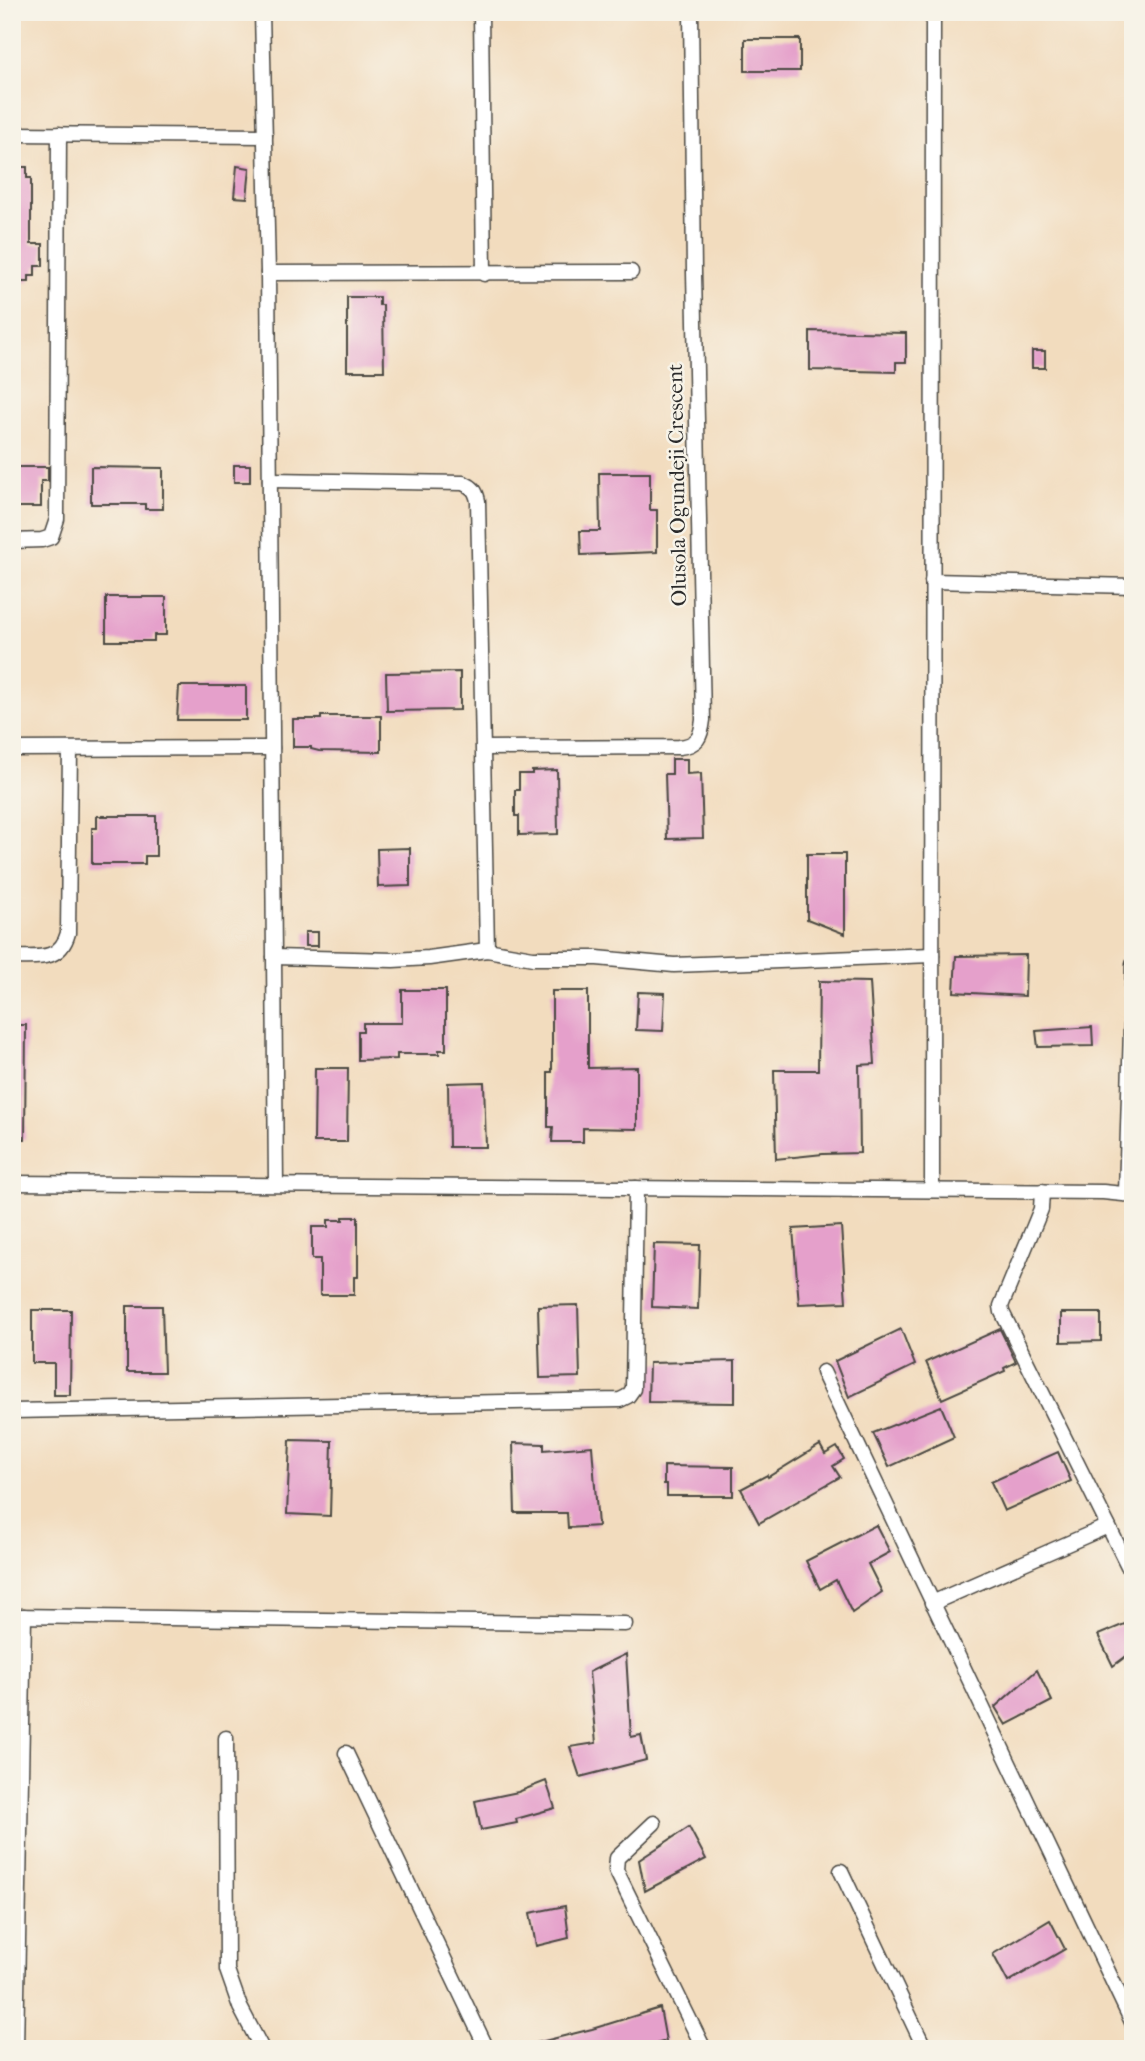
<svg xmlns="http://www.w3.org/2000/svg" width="1145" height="2061" viewBox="0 0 1145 2061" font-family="'IM FELL French Canon',serif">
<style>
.building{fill:#e5a0cb}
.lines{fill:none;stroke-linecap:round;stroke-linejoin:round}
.minor-casing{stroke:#494641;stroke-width:17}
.minor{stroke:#fff;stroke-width:14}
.labels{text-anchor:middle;stroke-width:5;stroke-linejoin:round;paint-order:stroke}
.street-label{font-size:21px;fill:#2b2b2b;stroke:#f7f3e8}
</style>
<rect width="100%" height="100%" fill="#f7f3e8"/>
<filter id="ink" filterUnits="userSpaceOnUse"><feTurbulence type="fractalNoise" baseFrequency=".0143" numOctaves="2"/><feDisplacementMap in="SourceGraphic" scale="14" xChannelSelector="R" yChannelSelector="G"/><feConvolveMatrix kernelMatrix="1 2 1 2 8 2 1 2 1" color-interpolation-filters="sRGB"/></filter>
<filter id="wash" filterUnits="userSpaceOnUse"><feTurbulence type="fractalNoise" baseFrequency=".00686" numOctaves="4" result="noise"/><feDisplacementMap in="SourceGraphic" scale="28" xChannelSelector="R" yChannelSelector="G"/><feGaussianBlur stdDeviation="1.57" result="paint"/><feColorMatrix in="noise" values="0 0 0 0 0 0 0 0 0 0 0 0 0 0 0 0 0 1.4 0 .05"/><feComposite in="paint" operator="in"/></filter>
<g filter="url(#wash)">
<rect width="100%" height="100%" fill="#f2dcbe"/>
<g id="blocks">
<g class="building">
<rect x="745" y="39" width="55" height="32"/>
<polygon points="237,166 250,168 247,198 234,197"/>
<polygon points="12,167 27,167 27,178 31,178 31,244 43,244 43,266 35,266 35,276 29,276 29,282 12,282"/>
<polygon points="347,297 379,297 379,305 383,305 384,371 347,371"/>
<polygon points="810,331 906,333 906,362 896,362 896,372 810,370"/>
<rect x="1032" y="351" width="13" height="17"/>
<rect x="234" y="465" width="16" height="17"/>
<polygon points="12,467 48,467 48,481 41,481 41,507 12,507"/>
<polygon points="91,467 163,468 163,509 145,509 145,504 91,504"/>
<polygon points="599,473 650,473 650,510 657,510 657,552 581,555 580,531 600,531"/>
<polygon points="106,597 166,597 166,635 154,635 154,641 106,641"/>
<polygon points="460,672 460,710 387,711 386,673"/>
<polygon points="179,686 246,686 246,720 177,720"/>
<polygon points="321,716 381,716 381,752 319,751 311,749 311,747 293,747 293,719 321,719"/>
<polygon points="672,759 687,759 687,774 701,773 703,838 667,839 665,774 672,774"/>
<polygon points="557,770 558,834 519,835 519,816 515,816 515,790 519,790 519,774 532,774 532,771"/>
<polygon points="97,816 156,816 156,856 145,856 145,864 92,864 92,828 97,828"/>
<polygon points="410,848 410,886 378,887 377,849"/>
<polygon points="807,854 845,854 845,934 807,919"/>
<rect x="305" y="932" width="13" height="14"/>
<polygon points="1026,955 1025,996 954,992 956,956"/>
<polygon points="819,981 870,982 875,1064 859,1065 860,1153 823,1154 776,1159 774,1070 818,1070"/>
<polygon points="402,990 446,990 446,1050 439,1050 439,1054 397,1054 397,1059 358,1060 358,1031 363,1031 363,1023 402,1023"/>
<polygon points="552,991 588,991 588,1068 637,1067 637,1129 583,1128 583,1142 552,1142 553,1127 548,1127 548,1072 552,1072"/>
<polygon points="638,992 665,993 663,1031 636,1030"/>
<polygon points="12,1025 26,1025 25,1139 12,1139"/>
<polygon points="1092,1027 1093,1046 1038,1047 1036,1031"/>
<polygon points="315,1068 348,1068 347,1142 314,1142"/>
<polygon points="484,1082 486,1147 449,1147 448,1083"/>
<polygon points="343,1217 358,1217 358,1277 354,1277 354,1295 320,1295 320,1259 312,1259 312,1227 328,1227 328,1220 343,1220"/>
<polygon points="841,1226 846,1302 799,1304 793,1229"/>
<polygon points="654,1244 700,1245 698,1309 652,1307"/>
<polygon points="578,1305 580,1377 540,1378 538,1306"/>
<polygon points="127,1306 162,1306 164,1372 127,1372"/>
<polygon points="32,1310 71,1310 70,1395 54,1395 54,1363 32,1363"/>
<polygon points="1061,1313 1101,1313 1101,1341 1061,1342"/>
<polygon points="901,1329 915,1365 849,1397 835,1361"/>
<polygon points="1000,1329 1016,1362 1004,1368 1005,1371 942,1399 926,1362"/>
<polygon points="735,1361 735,1403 648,1402 649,1363"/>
<polygon points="941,1406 954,1437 889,1467 873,1433"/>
<polygon points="290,1440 332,1441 330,1516 287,1514"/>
<polygon points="513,1443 544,1444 544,1450 592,1446 598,1526 568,1528 567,1513 515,1513"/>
<polygon points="820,1445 825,1454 837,1447 844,1459 833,1466 840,1477 759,1523 741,1489 767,1475 768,1477"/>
<polygon points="1058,1452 1071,1481 1004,1511 991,1482"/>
<polygon points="664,1466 733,1467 733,1496 667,1496 667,1484 664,1484"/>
<polygon points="876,1525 890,1552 868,1564 882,1592 852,1613 836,1580 820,1589 806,1561"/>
<polygon points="1127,1623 1133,1636 1133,1651 1113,1666 1098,1635"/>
<polygon points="626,1654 631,1737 641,1735 646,1760 580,1777 570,1747 596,1743 589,1672"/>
<polygon points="1037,1670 1052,1701 1006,1725 995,1707"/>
<polygon points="546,1781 555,1808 516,1819 517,1823 481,1830 475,1801 518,1792"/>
<polygon points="689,1827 706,1859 645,1891 639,1860"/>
<polygon points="565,1906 569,1938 536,1946 530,1913"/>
<polygon points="1050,1920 1065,1949 1008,1982 993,1954"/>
<polygon points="660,2008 666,2041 639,2049 532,2049 532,2044 592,2029"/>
</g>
</g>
</g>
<g filter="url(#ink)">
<use href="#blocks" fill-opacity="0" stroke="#494641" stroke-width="2"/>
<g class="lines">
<defs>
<g id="minor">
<polyline points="262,12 268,273 276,1184"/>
<polyline points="481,12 484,274"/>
<polyline points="12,134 265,136"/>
<polyline points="268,273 631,272"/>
<path d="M270,480l193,3c10,4 13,8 15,18l9,449 46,8h64l77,7 258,-10"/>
<polyline points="12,541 42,540 51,537 57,519 59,134"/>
<polyline points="932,581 1133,586"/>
<path d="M485,748l194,-1c19,-2 22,-10 24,-27l-9,-448 -3,-260"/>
<polyline points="12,749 272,748"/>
<path d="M12,957c25,0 48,5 56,-24l2,-184"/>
<polyline points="274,957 393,960 429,958 487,950"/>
<polyline points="12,1183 1103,1192 1133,1195"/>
<polyline points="932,1190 933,12"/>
<polyline points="1042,1191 1041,1209 1001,1306 1002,1312 1133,1576"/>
<polyline points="1126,1193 1133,964"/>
<polyline points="823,1372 1133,2024"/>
<polyline points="12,1411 620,1400 628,1396 633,1389 636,1188"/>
<polyline points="932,1603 1108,1526"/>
<polyline points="12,1616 625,1624"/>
<polyline points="226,1738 227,1970 240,2007 262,2049"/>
<polyline points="346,1753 487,2049"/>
<polyline points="654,1823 617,1858 616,1870 704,2049"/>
<polyline points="841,1871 925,2049"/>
<polyline points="16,2049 24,1616"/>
</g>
</defs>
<use href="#minor" class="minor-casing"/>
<use href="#minor" class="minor"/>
</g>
</g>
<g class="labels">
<g class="street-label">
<text transform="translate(677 485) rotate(-91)" y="7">Olusola Ogundeji Crescent</text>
</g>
</g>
<rect width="1145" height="2061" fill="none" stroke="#f7f3e8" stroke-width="42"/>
</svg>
